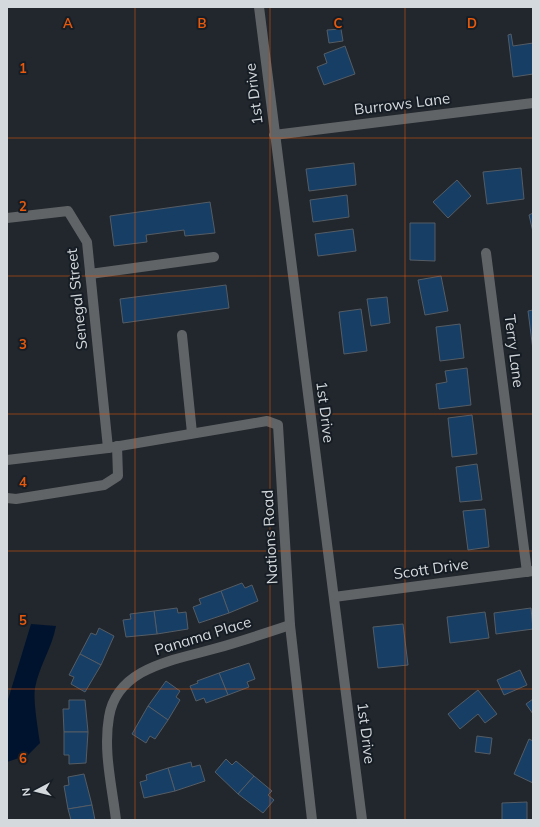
<svg xmlns="http://www.w3.org/2000/svg" width="540" height="827" viewBox="0 0 540 827" font-family="Mulish,sans-serif">
<style>
.water{fill:#00132e}
.building{fill:#173e64;stroke:#555c64}
.lines{fill:none;stroke-linecap:round;stroke-linejoin:round}
.minor{stroke:#616467;stroke-width:10}
.grid{fill:none;stroke:#e8590c;stroke-width:1;stroke-opacity:0.55}
.labels{text-anchor:middle;stroke-width:4;stroke-linejoin:round;paint-order:stroke}
.street-label{font-size:15px;fill:#d4d9dd;stroke:#171d24}
.grid-label{font-size:13px;text-anchor:middle;font-weight:bold;fill:#e8590c;stroke:#171d24;stroke-width:4;stroke-linejoin:round;paint-order:stroke}
</style>
<rect width="100%" height="100%" fill="#21272d"/>
<path class="water" d="M31,624l25,2c-4,22 -17,40 -21,62 -2,12 3,41 5,55l-12,12 -21,7v-59z"/>
<g class="building">
<polygon points="341,29 343,41 329,43 327,30"/>
<polygon points="511,34 513,46 533,43 533,74 513,77 508,35"/>
<polygon points="345,46 355,74 324,85 317,67 327,63 324,54"/>
<polygon points="354,163 356,185 309,191 306,169"/>
<polygon points="521,168 524,199 487,204 483,172"/>
<polygon points="457,180 471,196 448,218 433,202"/>
<polygon points="347,195 349,217 313,222 310,200"/>
<polygon points="210,202 215,233 185,236 184,230 146,235 147,242 114,246 110,216"/>
<polygon points="533,213 533,232 529,215"/>
<polygon points="410,223 435,223 435,261 410,260"/>
<polygon points="353,229 356,251 318,256 315,234"/>
<polygon points="441,276 448,311 425,315 418,280"/>
<polygon points="226,285 229,308 123,323 120,299"/>
<polygon points="387,297 390,323 371,326 367,299"/>
<polygon points="361,309 367,351 344,354 339,312"/>
<polygon points="533,310 533,350 528,311"/>
<polygon points="460,324 464,358 440,361 436,327"/>
<polygon points="467,368 471,405 439,409 436,384 447,382 445,371"/>
<polygon points="472,415 477,454 452,457 448,418"/>
<polygon points="477,464 482,500 460,502 456,467"/>
<polygon points="485,509 489,547 468,550 463,511"/>
<polygon points="242,583 245,588 252,585 258,601 229,613 221,591"/>
<polygon points="221,591 229,613 199,623 193,607 201,604 199,599"/>
<polygon points="177,608 178,613 186,612 188,629 157,634 154,611"/>
<polygon points="531,608 533,629 496,634 494,613"/>
<polygon points="154,611 157,634 126,637 123,620 131,619 130,614"/>
<polygon points="485,612 489,638 450,643 447,617"/>
<polygon points="403,624 408,665 378,668 373,627"/>
<polygon points="99,628 114,636 101,665 80,654 91,633 96,635"/>
<polygon points="80,654 101,665 85,692 71,684 74,677 69,675"/>
<polygon points="249,663 255,679 247,682 249,687 228,695 219,673"/>
<polygon points="520,670 527,685 504,695 497,680"/>
<polygon points="219,673 228,695 206,703 204,698 196,701 190,686 198,683 197,681"/>
<polygon points="166,681 180,691 176,697 180,700 168,720 148,706"/>
<polygon points="478,690 497,714 485,723 478,714 460,729 448,714"/>
<polygon points="533,699 533,714 526,704"/>
<polygon points="69,700 85,700 88,732 64,732 63,709 69,709"/>
<polygon points="148,706 168,720 155,739 150,736 146,743 132,734"/>
<polygon points="64,732 88,732 86,763 69,764 69,755 64,755"/>
<polygon points="477,736 492,738 490,754 475,752"/>
<polygon points="529,739 533,741 533,783 514,774"/>
<polygon points="226,759 232,765 236,761 254,776 238,794 215,772"/>
<polygon points="191,762 192,767 200,765 205,781 175,791 168,768"/>
<polygon points="168,768 175,791 144,798 140,782 147,780 146,775"/>
<polygon points="84,774 92,805 68,809 64,786 69,785 68,777"/>
<polygon points="254,776 272,791 268,795 274,800 263,813 238,794"/>
<polygon points="527,802 527,820 502,820 502,803"/>
<polygon points="92,805 95,820 71,820 68,809"/>
</g>
<g class="lines">
<g class="minor">
<polyline points="259,7 362,820"/>
<polyline points="274,135 533,103"/>
<polyline points="7,218 68,211 87,242 108,448"/>
<polyline points="486,253 527,572"/>
<polyline points="90,274 214,257"/>
<polyline points="182,335 192,433"/>
<polyline points="7,460 108,448 267,421 278,425 290,625 312,820"/>
<polyline points="7,498 16,499 104,485 118,476 117,446"/>
<polyline points="334,597 533,571"/>
<path d="M116,820c-4,-34 -13,-69 -7,-103 8,-51 68,-57 108,-69 25,-7 49,-15 73,-23"/>
</g>
</g>
<path class="grid" d="M135,7v813M270,7v813M405,7v813M7,138h526M7,276h526M7,414h526M7,551h526M7,689h526"/>
<g class="labels">
<g class="street-label">
<text transform="translate(254 94) rotate(-97)" y="5">1st Drive</text>
<text transform="translate(402 104) rotate(-7)" y="5">Burrows Lane</text>
<text transform="translate(77 299) rotate(-96)" y="5">Senegal Street</text>
<text transform="translate(514 351) rotate(83)" y="5">Terry Lane</text>
<text transform="translate(325 412) rotate(83)" y="5">1st Drive</text>
<text transform="translate(270 537) rotate(-93)" y="5">Nations Road</text>
<text transform="translate(431 569) rotate(-8)" y="5">Scott Drive</text>
<text transform="translate(203 636) rotate(-17)" y="5">Panama Place</text>
<text transform="translate(366 733) rotate(83)" y="5">1st Drive</text>
</g>
</g>
<g class="grid-label">
<text x="68" y="28">A</text>
<text x="202" y="28">B</text>
<text x="338" y="28">C</text>
<text x="472" y="28">D</text>
<text x="23" y="73">1</text>
<text x="23" y="211">2</text>
<text x="23" y="349">3</text>
<text x="23" y="487">4</text>
<text x="23" y="625">5</text>
<text x="23" y="763">6</text>
</g>
<rect width="540" height="827" fill="none" stroke="#d4d9dd" stroke-width="16"/>
<g transform="translate(36 791) rotate(263)" stroke="#171d24" stroke-width="3" paint-order="stroke">
<path d="M0-3L7 15L0 10L-7 15Z" fill="#d4d9dd"/>
<text y="-6" font-size="11" font-weight="bold" text-anchor="middle" fill="#d4d9dd">N</text>
</g>
</svg>
